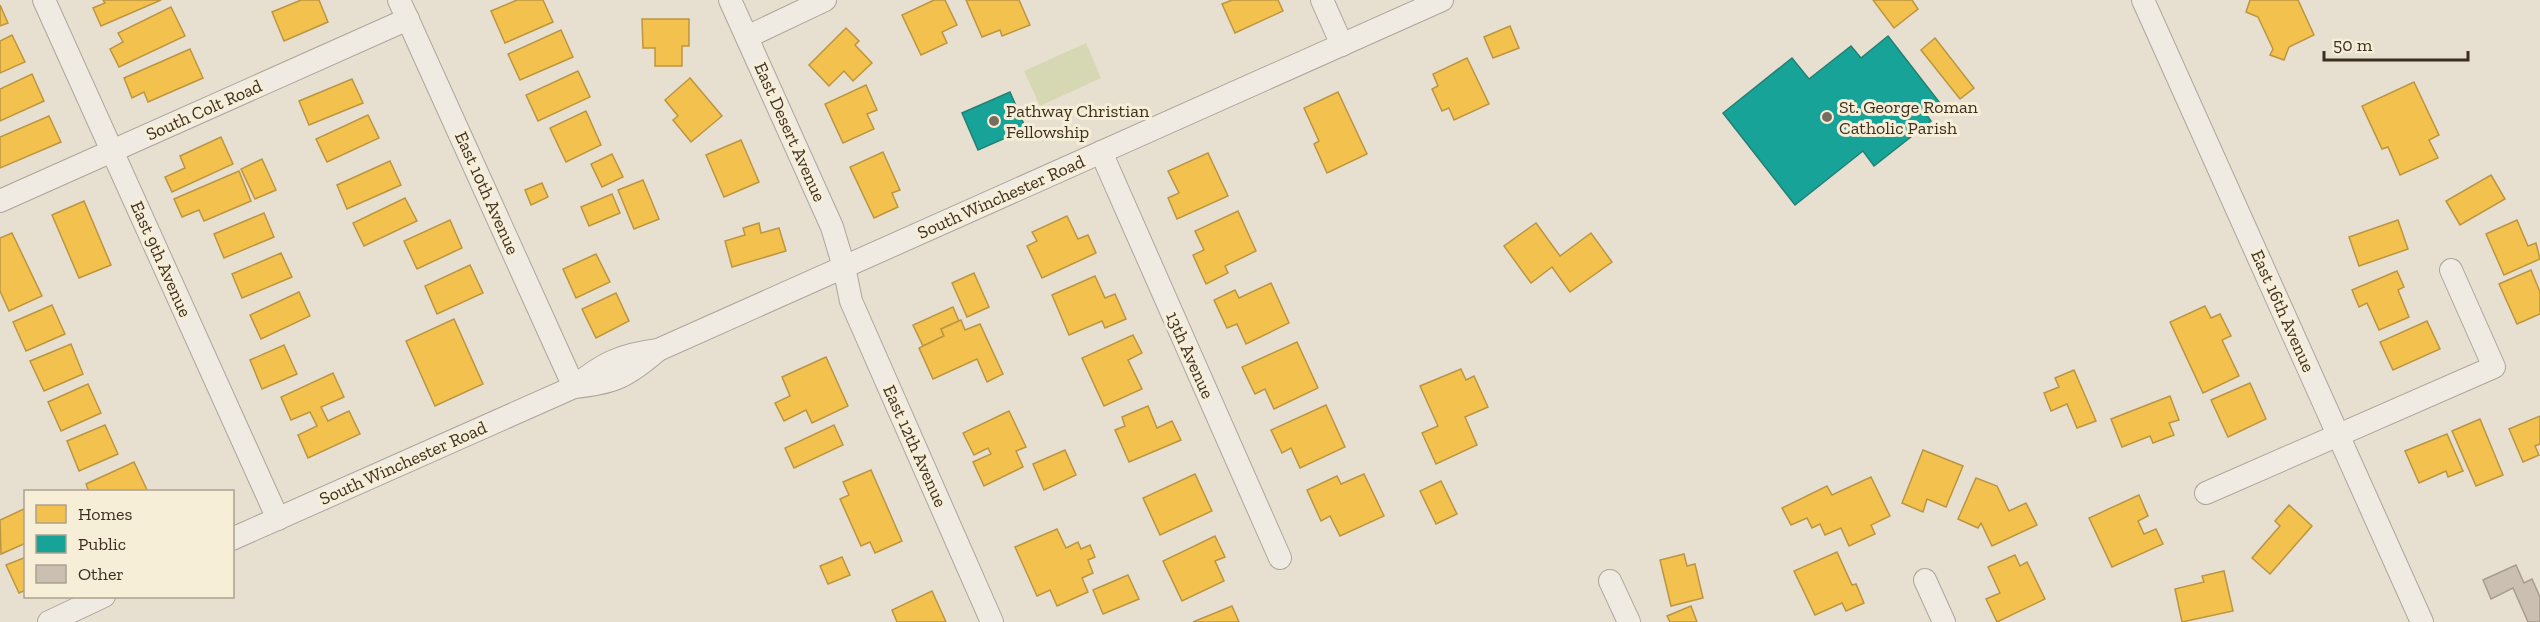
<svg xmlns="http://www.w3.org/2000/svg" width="2540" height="622" viewBox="0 0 2540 622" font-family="'Zilla Slab',serif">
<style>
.green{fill:#d6d7b3}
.homes{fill:#f2c14e;stroke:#bc9540;stroke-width:1.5}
.public{fill:#17a398;stroke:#228074;stroke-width:1.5}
.building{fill:#cbbfb2;stroke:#a89c90;stroke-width:1.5}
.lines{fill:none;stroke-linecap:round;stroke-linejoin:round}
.minor-casing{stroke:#ada599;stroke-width:24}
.minor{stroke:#efebe3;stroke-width:22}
.poi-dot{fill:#786c5e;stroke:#f7eed8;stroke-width:2}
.labels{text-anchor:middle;stroke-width:6;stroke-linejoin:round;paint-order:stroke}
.poi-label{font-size:18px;fill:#3d2e20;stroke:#f7eed8;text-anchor:start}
.street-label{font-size:18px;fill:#3d2e20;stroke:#f7eed8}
</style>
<rect width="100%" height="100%" fill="#e7e0d1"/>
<polygon class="green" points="1086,43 1101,78 1040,106 1024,71"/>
<g class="homes">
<polygon points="103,0 161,0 101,26 93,8 105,3"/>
<polygon points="301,0 319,0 328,22 284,41 272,12"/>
<polygon points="517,0 543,0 553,22 505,43 491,11"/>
<polygon points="934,0 945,0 957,25 942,32 947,43 921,55 902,15"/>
<polygon points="966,0 1019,0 1030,25 1002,36 1000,30 982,37"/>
<polygon points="1232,0 1278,0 1283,11 1235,33 1222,4"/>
<polygon points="1873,0 1912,0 1918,9 1894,28"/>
<polygon points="2250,0 2298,0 2314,35 2289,47 2284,60 2270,55 2273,49 2258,17 2246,12"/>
<polygon points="0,5 8,23 0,26"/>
<polygon points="171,7 185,36 119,67 110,49 123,42 118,33"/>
<polygon points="642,19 689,19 689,46 682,46 682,66 655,66 655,48 643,48"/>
<polygon points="1510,26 1519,48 1493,58 1484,37"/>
<polygon points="846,28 859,41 855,45 872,63 853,81 844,71 829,86 809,65"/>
<polygon points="561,30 573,57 520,80 508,54"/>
<polygon points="12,35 25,62 0,73 0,41"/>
<polygon points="1935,38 1974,88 1960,99 1921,50"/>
<polygon points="190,49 203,78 148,102 144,92 132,98 124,78"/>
<polygon points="1467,58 1489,104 1454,120 1449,108 1442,111 1432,89 1438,86 1433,74"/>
<polygon points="578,71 590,97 538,121 526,95"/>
<polygon points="32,74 44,101 0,121 0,89"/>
<polygon points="690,78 722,116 691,142 673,120 678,116 665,100"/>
<polygon points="352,79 363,103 309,125 299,101"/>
<polygon points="2414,82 2439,135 2429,140 2438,158 2400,175 2388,147 2382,149 2362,106"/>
<polygon points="866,85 877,110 867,114 874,129 843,143 825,104"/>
<polygon points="1338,92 1367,154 1327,173 1314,144 1319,141 1304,108"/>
<polygon points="586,111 601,145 566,162 550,128"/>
<polygon points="368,115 379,138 327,162 316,139"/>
<polygon points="49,116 61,142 0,168 0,137"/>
<polygon points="221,137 233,164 172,192 165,177 185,168 180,156"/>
<polygon points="741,140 759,182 724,197 706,155"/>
<polygon points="883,152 900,190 892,193 898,207 874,218 850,167"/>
<polygon points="1208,153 1228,196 1177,219 1168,198 1179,193 1168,171"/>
<polygon points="612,154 623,177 602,187 591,164"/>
<polygon points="262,159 276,190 255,199 241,169"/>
<polygon points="390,161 401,185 347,209 337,185"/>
<polygon points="239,171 251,201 204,221 199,210 182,217 174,199"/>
<polygon points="2491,175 2505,199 2460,225 2446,201"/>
<polygon points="643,180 659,219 634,229 618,190"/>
<polygon points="542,183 548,197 531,205 525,190"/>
<polygon points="612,194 620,213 589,226 581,207"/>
<polygon points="405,198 417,221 364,246 353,223"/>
<polygon points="84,201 111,265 79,278 52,215"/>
<polygon points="1238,211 1256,251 1225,266 1228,273 1206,284 1193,255 1204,250 1195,231"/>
<polygon points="264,213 274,237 224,258 214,234"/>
<polygon points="1067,216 1078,239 1088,235 1096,253 1042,278 1027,246 1037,241 1032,232"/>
<polygon points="450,220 462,248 417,269 404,241"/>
<polygon points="2398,220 2408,249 2359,266 2349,237"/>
<polygon points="2517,220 2528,246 2536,243 2540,259 2504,275 2486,234"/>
<polygon points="759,223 761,233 779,228 786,251 732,267 725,241 745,235 743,228"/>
<polygon points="1536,223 1560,256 1591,233 1612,262 1570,292 1552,267 1531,283 1504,246"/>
<polygon points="12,233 42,296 9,311 0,291 0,238"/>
<polygon points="281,253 292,277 242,298 232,274"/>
<polygon points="596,254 610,282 576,298 563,269"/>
<polygon points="470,265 483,293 437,314 425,286"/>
<polygon points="2531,270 2540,292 2540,314 2517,324 2499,284"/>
<polygon points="2397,271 2404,287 2398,290 2409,317 2379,330 2367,303 2359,307 2352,290"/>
<polygon points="974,273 989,307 967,317 952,283"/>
<polygon points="1095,276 1105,298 1115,294 1126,319 1105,328 1102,321 1069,335 1052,295"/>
<polygon points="1271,283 1289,323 1246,344 1237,324 1227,328 1214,300 1235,290 1239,298"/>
<polygon points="299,292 310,316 261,339 250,315"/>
<polygon points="616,293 629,321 596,338 582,309"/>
<polygon points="52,305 65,334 26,351 13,322"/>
<polygon points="2205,306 2211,318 2220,314 2231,336 2222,340 2239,376 2203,393 2170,322"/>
<polygon points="953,307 959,321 941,329 944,336 923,346 913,325"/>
<polygon points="454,319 483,384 435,406 406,341"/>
<polygon points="961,320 965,330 980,324 1003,374 987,382 977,359 933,379 919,348 944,336 941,329"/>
<polygon points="2427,321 2440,349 2393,370 2380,342"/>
<polygon points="1133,335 1142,353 1128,360 1142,389 1104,406 1082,358"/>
<polygon points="1297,342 1318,388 1274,409 1265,389 1255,394 1242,367"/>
<polygon points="71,344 83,374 44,391 30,361"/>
<polygon points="284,345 297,374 262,389 250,360"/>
<polygon points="826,357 848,406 812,423 806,410 784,421 775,403 790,396 782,377"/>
<polygon points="1461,369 1466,380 1474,376 1488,407 1465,417 1477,445 1436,464 1422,433 1438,426 1420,386"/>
<polygon points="2074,370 2096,421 2077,428 2067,404 2051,411 2044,393 2059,387 2055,378"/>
<polygon points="333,373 344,397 321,407 328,421 349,411 360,434 308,458 298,435 317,426 310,412 291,420 281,397"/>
<polygon points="2250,383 2266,419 2228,437 2211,400"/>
<polygon points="88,384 101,413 61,431 48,402"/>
<polygon points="2170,396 2179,420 2169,423 2174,435 2153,443 2150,436 2122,447 2111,419"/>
<polygon points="1326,405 1345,447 1300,468 1291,448 1282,453 1271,430"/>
<polygon points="1148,406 1157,428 1172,421 1181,440 1129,462 1115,430 1125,426 1122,417"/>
<polygon points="1009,411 1026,447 1016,451 1023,467 984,486 973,462 991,454 988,448 974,455 963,433"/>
<polygon points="2540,416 2540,444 2535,446 2539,455 2523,462 2509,429"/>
<polygon points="2480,419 2503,475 2476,486 2452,431"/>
<polygon points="105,425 118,454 79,471 67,441"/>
<polygon points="834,425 843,445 794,468 785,448"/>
<polygon points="2447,434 2463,471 2448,477 2446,471 2419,483 2405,451"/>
<polygon points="1065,450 1076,475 1044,490 1033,464"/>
<polygon points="1923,450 1963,466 1946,507 1927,499 1923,512 1902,503"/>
<polygon points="134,462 148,492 89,492 86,484"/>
<polygon points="871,470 902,541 875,553 870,542 861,546 840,499 849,495 843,482"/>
<polygon points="1195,474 1212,511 1160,535 1143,498"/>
<polygon points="1364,474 1384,516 1340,536 1330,516 1321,521 1307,490 1337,476 1341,484"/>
<polygon points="1871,477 1890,516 1871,525 1875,534 1849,546 1841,528 1825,535 1820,524 1812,528 1807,518 1791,525 1782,508 1827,486 1832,495"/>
<polygon points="1976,478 1997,486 2009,511 2026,503 2037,525 1992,546 1981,523 1978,528 1958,519"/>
<polygon points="1441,481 1457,514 1436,524 1420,491"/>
<polygon points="2139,495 2148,516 2138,521 2144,534 2156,529 2163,544 2112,567 2089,518"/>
<polygon points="2289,505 2312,526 2270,574 2252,558 2280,526 2275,521"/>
<polygon points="26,508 26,543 1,554 0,520"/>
<polygon points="1057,529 1066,548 1078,542 1081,549 1090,545 1095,557 1088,560 1093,573 1082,578 1088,592 1057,606 1050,590 1037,596 1015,547"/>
<polygon points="1215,536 1225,557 1215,561 1224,581 1182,601 1163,561"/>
<polygon points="1837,552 1852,585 1856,584 1864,603 1846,611 1842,603 1815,615 1794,571"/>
<polygon points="1684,554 1687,566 1695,564 1703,598 1671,606 1660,560"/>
<polygon points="2015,555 2020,566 2027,562 2045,599 1997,622 1986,599 2000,593 1988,567"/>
<polygon points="26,557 26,590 19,593 6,565"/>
<polygon points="842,557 850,575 828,584 820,566"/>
<polygon points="2224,571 2233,611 2182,622 2175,589 2204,582 2202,576"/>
<polygon points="1128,575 1139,599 1103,614 1093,590"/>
<polygon points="932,591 946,622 897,622 892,610"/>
<polygon points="1232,606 1239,622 1193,622"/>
<polygon points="1691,606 1697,622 1670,622 1667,616"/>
</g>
<g class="public">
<polygon points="1888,36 1940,103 1926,114 1931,121 1874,166 1863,151 1795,205 1723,113 1792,58 1809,79 1851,46 1861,58"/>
<polygon points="1010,92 1026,129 978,150 962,113"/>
</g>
<polygon class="building" points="2516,565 2524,583 2532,579 2540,597 2540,622 2528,622 2513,588 2491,599 2483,580"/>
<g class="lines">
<defs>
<g id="minor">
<polyline points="44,0 278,519"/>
<polyline points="399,0 574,387"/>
<polyline points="730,0 832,227 844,267 851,301 992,622"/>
<polyline points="1322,0 1342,45"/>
<polyline points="2143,0 2422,622"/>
<polyline points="747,37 825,0"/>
<polyline points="1101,152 1280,558"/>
<polyline points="0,201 408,19"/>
<path d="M574,387c41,-4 54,-11 84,-37"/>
<polyline points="2206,493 2494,367 2451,270"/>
<path d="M232,539l342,-152c29,-24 46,-32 84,-37l784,-350"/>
<polyline points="1925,580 1944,622"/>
<polyline points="1610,581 1629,622"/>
<polyline points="49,622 104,596"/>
</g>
</defs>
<use href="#minor" class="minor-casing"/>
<use href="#minor" class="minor"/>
</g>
<g class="poi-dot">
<circle cx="1827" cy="117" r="6"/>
<circle cx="994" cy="121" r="6"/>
</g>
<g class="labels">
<g class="poi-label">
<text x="1839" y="113">St. George Roman<tspan x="1839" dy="21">Catholic Parish</tspan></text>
<text x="1006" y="117">Pathway Christian<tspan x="1006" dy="21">Fellowship</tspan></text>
</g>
<g class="street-label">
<text transform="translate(204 110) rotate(-24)" y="6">South Colt Road</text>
<text transform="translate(790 132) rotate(66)" y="6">East Desert Avenue</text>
<text transform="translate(487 193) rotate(66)" y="6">East 10th Avenue</text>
<text transform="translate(1001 197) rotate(-24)" y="6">South Winchester Road</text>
<text transform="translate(161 259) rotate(66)" y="6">East 9th Avenue</text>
<text transform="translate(2283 311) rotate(66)" y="6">East 16th Avenue</text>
<text transform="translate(1190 355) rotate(66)" y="6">13th Avenue</text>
<text transform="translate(915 446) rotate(66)" y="6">East 12th Avenue</text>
<text transform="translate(403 463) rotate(-24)" y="6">South Winchester Road</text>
</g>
</g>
<rect x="24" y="490" width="210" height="108" fill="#f7eed8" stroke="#ada18e" stroke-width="1.5"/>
<rect x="36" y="505" width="30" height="18" fill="#f2c14e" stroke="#ada18e" stroke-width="1.5"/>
<text x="78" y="520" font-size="18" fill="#3d2e20">Homes</text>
<rect x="36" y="535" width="30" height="18" fill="#17a398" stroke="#ada18e" stroke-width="1.5"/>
<text x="78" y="550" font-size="18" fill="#3d2e20">Public</text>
<rect x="36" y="565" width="30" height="18" fill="#cbbfb2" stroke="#ada18e" stroke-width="1.5"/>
<text x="78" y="580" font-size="18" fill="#3d2e20">Other</text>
<path d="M2324 51v9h144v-9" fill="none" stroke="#3d2e20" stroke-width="3"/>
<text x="2333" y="51" font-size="18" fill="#3d2e20" stroke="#f7eed8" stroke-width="4.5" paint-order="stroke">50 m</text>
</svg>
